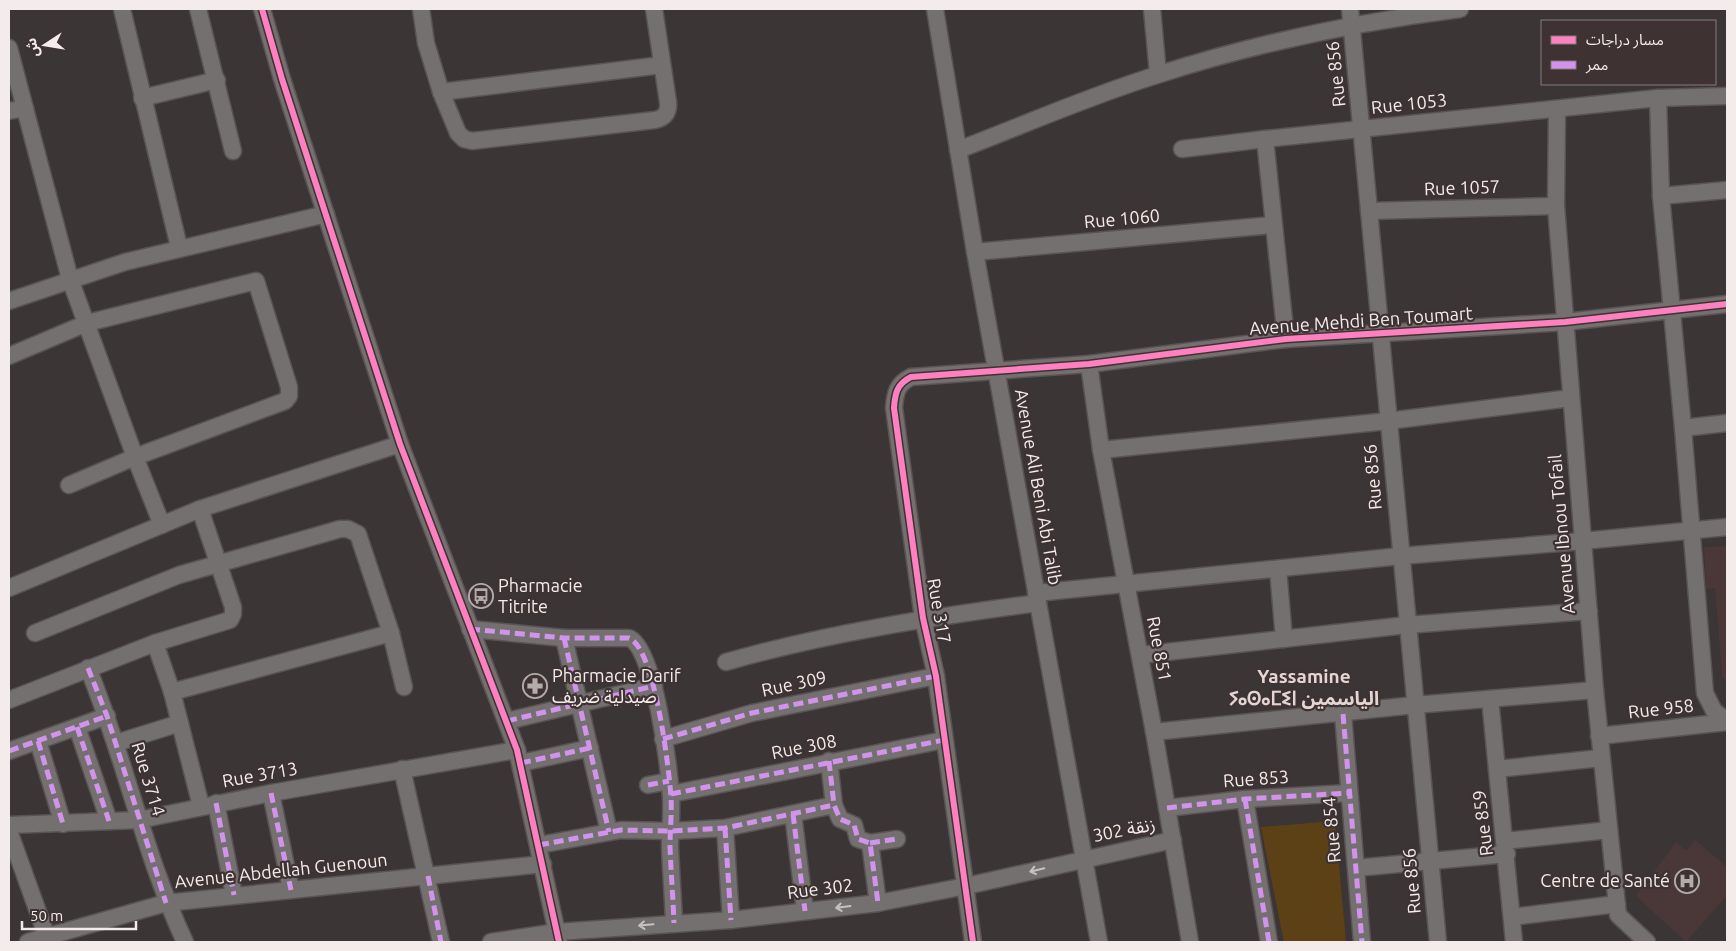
<svg xmlns="http://www.w3.org/2000/svg" width="1736" height="951" viewBox="0 0 1736 951" font-family="Ubuntu,'Noto Sans Arabic','Noto Sans Tifinagh',sans-serif">
<style>
.built{fill:#493837}
.green{fill:#5c4117}
.lines{fill:none;stroke-linecap:round;stroke-linejoin:round}
.minor-casing{stroke:#595353;stroke-width:19}
.minor{stroke:#757070;stroke-width:16}
.quiet{stroke:#d193ec;stroke-width:5;stroke-dasharray:10 5;stroke-linecap:butt}
.cycleway-casing{stroke:#3e3332;stroke-width:9}
.cycleway{stroke:#ff80c0;stroke-width:6}
.oneway{stroke:#c7c1c0}
.labels{text-anchor:middle;stroke-width:4.5;stroke-linejoin:round;paint-order:stroke}
.street-label{font-size:18px;fill:#f3eceb;stroke:#3e3332}
.poi-label{font-size:18px;fill:#f3eceb;stroke:#3e3332;text-anchor:start}
.neighbourhood-label{font-size:19px;font-weight:bold;fill:#e4d6d4;stroke:#3e3332}
</style>
<rect width="100%" height="100%" fill="#3b3535"/>
<g class="built">
<polygon points="1727,546 1727,681 1722,676 1715,588 1706,589 1704,547"/>
<polygon points="1695,840 1727,867 1727,895 1686,942 1636,896 1676,842 1686,851"/>
</g>
<polygon class="green" points="1335,821 1346,942 1284,942 1261,827"/>
<g class="lines">
<defs>
<g id="minor">
<polyline points="122,9 179,247"/>
<polyline points="198,9 233,151"/>
<polyline points="262,9 282,79 400,444 517,750 559,942"/>
<path d="M421,9l5,34 15,49 17,41 6,6 8,2 183,-21c10,-2 14,-8 13,-18l-14,-93"/>
<polyline points="935,9 975,252 1099,942"/>
<polyline points="1152,9 1158,74"/>
<polyline points="1350,9 1438,942"/>
<polyline points="9,48 70,279 135,457 162,525"/>
<polyline points="441,92 662,65"/>
<polyline points="142,98 217,80"/>
<polyline points="1658,98 1661,196 1683,428 1705,693 1714,711 1727,721"/>
<polyline points="1557,110 1556,206 1595,690 1618,915 1647,942"/>
<polyline points="9,111 25,108"/>
<polyline points="1182,149 1265,139"/>
<path d="M958,150c66,-25 131,-54 199,-75 99,-32 201,-53 303,-66"/>
<polyline points="1661,196 1727,190"/>
<polyline points="1369,211 1556,206"/>
<polyline points="975,252 1273,225"/>
<polyline points="9,301 125,262 326,214"/>
<polyline points="1286,339 1265,139 1658,98 1727,96"/>
<polyline points="9,356 87,323 256,281 289,387 289,396 285,401 135,457 69,485"/>
<polyline points="1089,364 1101,450 1154,732 1190,942"/>
<polyline points="1683,428 1727,423"/>
<polyline points="1101,450 1388,421 1571,398"/>
<polyline points="1278,569 1284,639"/>
<polyline points="9,588 200,509 400,444"/>
<polyline points="1036,593 1401,556 1583,541 1727,527"/>
<path d="M470,629l94,9h65c26,10 40,131 42,159 1,17 -1,33 -1,50 1,25 3,51 4,76"/>
<polyline points="35,633 179,575 340,529 348,529 358,534 391,633 404,687"/>
<polyline points="564,638 609,832"/>
<polyline points="155,643 172,692 201,806"/>
<polyline points="1140,655 1407,625 1589,611"/>
<path d="M726,662c102,-29 206,-45 312,-59"/>
<path d="M88,668c37,90 56,186 97,274"/>
<polyline points="172,692 391,633"/>
<polyline points="1490,699 1514,942"/>
<polyline points="9,700 155,643 230,620 233,614 233,607 200,509"/>
<polyline points="1343,714 1362,942"/>
<polyline points="507,721 654,686"/>
<polyline points="77,727 109,821"/>
<polyline points="1154,732 1415,705 1595,690"/>
<polyline points="1599,736 1727,722"/>
<polyline points="663,739 752,713 936,676"/>
<polyline points="38,741 63,824"/>
<polyline points="116,743 180,723"/>
<polyline points="9,751 107,716"/>
<polyline points="829,761 834,805"/>
<polyline points="521,763 590,748"/>
<polyline points="402,769 441,942"/>
<polyline points="1497,769 1601,758"/>
<polyline points="648,785 669,781"/>
<polyline points="271,793 291,890"/>
<polyline points="671,794 944,740"/>
<polyline points="1245,799 1269,942"/>
<polyline points="216,803 234,895"/>
<polyline points="1167,808 1245,799 1349,793"/>
<polyline points="793,814 805,911"/>
<polyline points="9,825 139,820 271,793 517,750"/>
<polyline points="725,828 731,920"/>
<polyline points="9,831 47,937"/>
<polyline points="1505,841 1609,830"/>
<polyline points="870,843 897,839"/>
<polyline points="539,845 621,830 671,831 725,828 834,805 840,819 854,825 858,839 870,843 878,903"/>
<polyline points="1356,868 1507,854"/>
<polyline points="1512,917 1617,904"/>
<polyline points="28,942 166,903 543,864"/>
<polyline points="491,942 557,932 731,920 878,903 966,886 1173,840"/>
<path d="M973,942l-37,-266 -13,-58 -29,-210c1,-15 3,-24 17,-31l178,-13 197,-25 279,-17 162,-18"/>
</g>
</defs>
<use href="#minor" class="minor-casing"/>
<use href="#minor" class="minor"/>
<g class="quiet">
<path d="M470,629l94,9h65c26,10 40,131 42,159 1,17 -1,33 -1,50 1,25 3,51 4,76"/>
<polyline points="564,638 609,832"/>
<polyline points="88,668 107,716 166,903"/>
<polyline points="1343,714 1362,942"/>
<polyline points="507,721 654,686"/>
<polyline points="77,727 109,821"/>
<polyline points="663,739 752,713 936,676"/>
<polyline points="38,741 63,824"/>
<polyline points="9,751 107,716"/>
<polyline points="829,761 834,805"/>
<polyline points="521,763 590,748"/>
<polyline points="648,785 669,781"/>
<polyline points="271,793 291,890"/>
<polyline points="671,794 944,740"/>
<polyline points="1245,799 1269,942"/>
<polyline points="216,803 234,895"/>
<polyline points="1167,808 1245,799 1349,793"/>
<polyline points="793,814 805,911"/>
<polyline points="725,828 731,920"/>
<polyline points="870,843 897,839"/>
<polyline points="539,845 621,830 671,831 725,828 834,805 840,819 854,825 858,839 870,843 878,903"/>
<polyline points="428,876 441,942"/>
</g>
<defs>
<g id="cycleway">
<polyline points="262,9 282,79 400,444 517,750 559,942"/>
<path d="M973,942l-37,-266 -13,-58 -29,-210c1,-15 3,-24 17,-31l178,-13 197,-25 279,-17 162,-18"/>
</g>
</defs>
<use href="#cycleway" class="cycleway-casing"/>
<use href="#cycleway" class="cycleway"/>
</g>
<defs><path id="oneway-shaft" d="M-6 0H5M1.5-3L5.5 0L1.5 3" fill="none" stroke-width="1.6" stroke-linecap="round" stroke-linejoin="round" transform="scale(1.25)"/></defs>
<g class="oneway">
<use href="#oneway-shaft" transform="translate(1037 870) rotate(167)"/>
<use href="#oneway-shaft" transform="translate(843 907) rotate(173)"/>
<use href="#oneway-shaft" transform="translate(646 925) rotate(175)"/>
</g>
<defs>
<symbol id="bus-ring" viewBox="-11 -11 22 22"><circle r="9.5" fill="#3e3332" stroke="#b3acab" stroke-width="1.5"/><path d="M-5-6H5V4H4V6H2V4H-2V6H-4V4H-5ZM-3.5-4V0h7V-4ZM-3.5 1.2v1.5H-2V1.2ZM2 1.2v1.5H3.5V1.2Z" fill="#b3acab"/></symbol>
<symbol id="pharmacy-ring" viewBox="-11 -11 22 22"><circle r="9.5" fill="#3e3332" stroke="#b3acab" stroke-width="1.5"/><path d="M-2-6h4v4h4v4h-4v4h-4v-4h-4v-4h4Z" fill="#b3acab"/></symbol>
<symbol id="hospital-ring" viewBox="-11 -11 22 22"><circle r="9.5" fill="#3e3332" stroke="#b3acab" stroke-width="1.5"/><path d="M-5-5h3v3.5h4V-5h3V5h-3V1.5h-4V5h-3Z" fill="#b3acab"/></symbol>
</defs>
<g fill-rule="evenodd">
<use href="#bus-ring" x="467" y="582" width="28" height="28"/>
<use href="#pharmacy-ring" x="521" y="672" width="28" height="28"/>
<use href="#hospital-ring" x="1673" y="867" width="28" height="28"/>
</g>
<g class="labels">
<g class="street-label">
<text transform="translate(1336 74) rotate(-96)" y="6">Rue 856</text>
<text transform="translate(1409 104) rotate(-6)" y="6">Rue 1053</text>
<text transform="translate(1462 188) rotate(-2)" y="6">Rue 1057</text>
<text transform="translate(1122 219) rotate(-5)" y="6">Rue 1060</text>
<text transform="translate(1361 321) rotate(-4)" y="6">Avenue Mehdi Ben Toumart</text>
<text transform="translate(1373 477) rotate(-95)" y="6">Rue 856</text>
<text transform="translate(1038 487) rotate(80)" y="6">Avenue Ali Beni Abi Talib</text>
<text transform="translate(1562 534) rotate(-95)" y="6">Avenue Ibnou Tofail</text>
<text transform="translate(939 611) rotate(80)" y="6">Rue 317</text>
<text transform="translate(1159 649) rotate(79)" y="6">Rue 851</text>
<text transform="translate(794 684) rotate(-12)" y="6">Rue 309</text>
<text transform="translate(1661 709) rotate(-6)" y="6">Rue 958</text>
<text transform="translate(804 747) rotate(-11)" y="6">Rue 308</text>
<text transform="translate(260 775) rotate(-10)" y="6">Rue 3713</text>
<text transform="translate(148 779) rotate(73)" y="6">Rue 3714</text>
<text transform="translate(1256 779) rotate(-4)" y="6">Rue 853</text>
<text transform="translate(1483 823) rotate(-97)" y="6">Rue 859</text>
<text transform="translate(1124 830) rotate(-11)" y="6">زنقة 302</text>
<text transform="translate(1332 830) rotate(-95)" y="6">Rue 854</text>
<text transform="translate(281 871) rotate(-6)" y="6">Avenue Abdellah Guenoun</text>
<text transform="translate(1412 881) rotate(-95)" y="6">Rue 856</text>
<text transform="translate(820 889) rotate(-7)" y="6">Rue 302</text>
</g>
<g class="poi-label">
<text x="498" y="592">Pharmacie<tspan x="498" dy="21">Titrite</tspan></text>
<text x="552" y="682">Pharmacie Darif<tspan x="552" dy="21">صيدلية ضريف</tspan></text>
<text x="1670" y="887" text-anchor="end">Centre de Santé</text>
</g>
<g class="neighbourhood-label">
<text x="1304" y="683">Yassamine<tspan x="1304" dy="22">ⵢⴰⵙⴰⵎⵉⵏ الياسمين</tspan></text>
</g>
</g>
<rect width="1736" height="951" fill="none" stroke="#f3eceb" stroke-width="20"/>
<rect x="1541" y="20" width="175" height="65" fill="#3e3332" stroke="#867d7c"/>
<rect x="1551" y="36" width="25" height="8" fill="#ff80c0" stroke="#867d7c"/>
<text x="1586" y="45" font-size="15" fill="#f3eceb">مسار دراجات</text>
<rect x="1551" y="61" width="25" height="8" fill="#d193ec" stroke="#867d7c"/>
<text x="1586" y="70" font-size="15" fill="#f3eceb">ممر</text>
<g transform="translate(45 45) rotate(258)" stroke="#3e3332" stroke-width="4" paint-order="stroke">
<path d="M0-4L9 19L0 12L-9 19Z" fill="#f3eceb"/>
<text y="-8" font-size="14" font-weight="bold" text-anchor="middle" fill="#f3eceb">ش</text>
</g>
<path d="M22 921v8h114v-8" fill="none" stroke="#f3eceb" stroke-width="2.5"/>
<text x="30" y="921" font-size="15" fill="#f3eceb" stroke="#3e3332" stroke-width="4" paint-order="stroke">50 m</text>
</svg>
